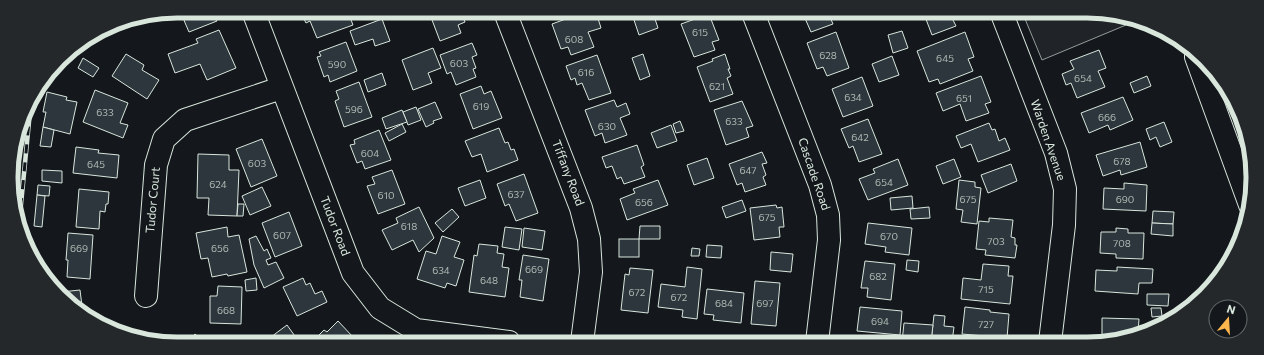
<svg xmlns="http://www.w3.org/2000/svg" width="1264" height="355" viewBox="0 0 1264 355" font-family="Commissioner,sans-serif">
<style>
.green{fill:#202428;stroke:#939e99}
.building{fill:#2c363c;stroke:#d8e6dc}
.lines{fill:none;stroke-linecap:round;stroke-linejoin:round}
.minor-casing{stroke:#d8e6dc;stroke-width:24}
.highway-casing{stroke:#d8e6dc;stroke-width:24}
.minor{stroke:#14181c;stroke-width:22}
.highway{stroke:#14181c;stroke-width:22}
.rail-casing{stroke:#d8e6dc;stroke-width:4.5}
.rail{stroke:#14181c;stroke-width:3;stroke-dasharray:9;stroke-linecap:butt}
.labels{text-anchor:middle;stroke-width:3;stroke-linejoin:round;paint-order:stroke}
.number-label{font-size:10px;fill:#adbab4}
.street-label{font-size:12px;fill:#d8e6dc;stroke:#14181c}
.rim{fill:none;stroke:#d8e6dc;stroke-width:5}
</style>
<rect width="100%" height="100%" fill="#14181c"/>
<polygon class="green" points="1023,14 1119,14 1122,16 1126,25 1042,60"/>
<g class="building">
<polygon points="180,11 213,11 217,21 189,32"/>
<polygon points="300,11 348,12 353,25 317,38 310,21 306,23"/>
<polygon points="429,12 461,12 465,22 458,25 461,33 440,41"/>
<polygon points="585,12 596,12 601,28 588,32 594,47 571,55 568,47 561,49 552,24"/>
<polygon points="645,13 653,13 658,28 639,35 633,17"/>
<polygon points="799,13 840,13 830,17 833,24 811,32 804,16 801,18"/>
<polygon points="709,14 719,40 712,42 715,50 694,57 681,24"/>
<polygon points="924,14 956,14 957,16 952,18 956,26 932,35"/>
<polygon points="382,19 390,41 375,46 373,39 355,45 350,31"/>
<polygon points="219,30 236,68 207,80 200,64 175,73 168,54 198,43 196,39"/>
<polygon points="902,31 908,48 893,53 888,35"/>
<polygon points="836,32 849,68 827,76 823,67 817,69 807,43"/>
<polygon points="965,32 974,57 968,59 973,71 940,84 938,79 929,82 917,51"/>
<polygon points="346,42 357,71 330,82 328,75 324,77 317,57 321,56 319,52"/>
<polygon points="472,43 477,55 472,57 476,68 473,69 476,77 456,85 451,72 447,74 440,55"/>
<polygon points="433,48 441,68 428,73 432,83 413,90 402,60"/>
<polygon points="1099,50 1106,68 1098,71 1105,87 1077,98 1071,83 1066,85 1062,74 1074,69 1070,61"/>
<polygon points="126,54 144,65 142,70 159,80 147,99 112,76"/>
<polygon points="643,54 650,76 640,80 632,58"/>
<polygon points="725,54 730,69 728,69 731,76 727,78 733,94 710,102 697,67 713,61 712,59"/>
<polygon points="597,55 611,93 589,100 582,83 577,85 575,78 571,80 566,66"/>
<polygon points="892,56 899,75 879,82 872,64"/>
<polygon points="83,58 99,68 93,77 78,68"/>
<polygon points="382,73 386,85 368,92 364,80"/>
<polygon points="981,76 991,102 985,104 989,113 966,121 960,104 943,111 936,93"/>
<polygon points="1147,76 1151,86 1134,93 1130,83"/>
<polygon points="862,77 873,106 843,117 832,89"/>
<polygon points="359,82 372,117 344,127 335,101 339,99 336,91"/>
<polygon points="481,86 484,94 491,91 502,118 473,129 460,94"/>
<polygon points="95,90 128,103 120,123 128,125 123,138 83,122"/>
<polygon points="47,92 67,97 66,100 77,102 70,134 43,127 46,112 43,112"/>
<polygon points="1123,97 1133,120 1110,130 1108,125 1089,133 1081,113"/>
<polygon points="614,100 617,107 626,103 630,114 620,118 627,135 605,143 602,133 595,136 585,110"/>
<polygon points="742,101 753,126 746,128 749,137 726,145 714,110"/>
<polygon points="435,102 442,118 433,121 434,123 426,127 418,109"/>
<polygon points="416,107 421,120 408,125 403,112"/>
<polygon points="402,110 407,122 386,129 382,118"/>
<polygon points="868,119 882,154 859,162 853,146 849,148 841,129"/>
<polygon points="680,121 684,131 676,133 673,124"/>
<polygon points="1164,122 1172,142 1160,147 1156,137 1150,140 1146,129"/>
<polygon points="989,123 992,130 995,129 999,141 1005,138 1010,150 978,162 971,144 961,148 956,136"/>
<polygon points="402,124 406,132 389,141 385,133"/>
<polygon points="671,125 677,141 657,148 651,133"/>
<polygon points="43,127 54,130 51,147 40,146"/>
<polygon points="499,128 505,143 508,142 511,150 514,149 518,160 487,172 481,154 472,157 465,141"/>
<polygon points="379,130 391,160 365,169 362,161 357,163 350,145 355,144 354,140"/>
<polygon points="262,139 277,176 251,187 236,149"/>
<polygon points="1140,142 1147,167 1121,175 1120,170 1103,176 1096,155"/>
<polygon points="637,145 644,165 641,167 645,177 624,184 621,177 617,179 612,166 606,168 602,157"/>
<polygon points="76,147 99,150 98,153 119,155 117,178 73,173"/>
<polygon points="762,152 767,163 762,164 766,175 763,177 766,185 745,192 742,183 737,185 729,164"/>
<polygon points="198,154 229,155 229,170 239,170 237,216 208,215 209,198 197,198"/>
<polygon points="707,158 714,178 694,185 687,165"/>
<polygon points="898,159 908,185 868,200 859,179 875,173 873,169"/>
<polygon points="954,159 961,177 943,184 936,166"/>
<polygon points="1011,164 1017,181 988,193 981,175"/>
<polygon points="42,170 62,171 62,183 42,181"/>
<polygon points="392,170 405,204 378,214 367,186 375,184 372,177"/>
<polygon points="524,174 538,213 516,221 509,204 505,206 497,184"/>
<polygon points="480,180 486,198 465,206 458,188"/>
<polygon points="658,180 668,205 627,220 620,199 635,193 633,189"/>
<polygon points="959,180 975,182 975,187 981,188 977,224 961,222 963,210 956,209"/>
<polygon points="1124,183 1147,185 1146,211 1103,209 1104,188 1124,189"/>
<polygon points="38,185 50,186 49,196 37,195"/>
<polygon points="262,187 271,206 250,215 242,196"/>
<polygon points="79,189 109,192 108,204 106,204 105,212 100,211 99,229 76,227"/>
<polygon points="37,195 45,196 42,227 34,226"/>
<polygon points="912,196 913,208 891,210 890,198"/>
<polygon points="742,200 746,211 726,218 722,207"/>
<polygon points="238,204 244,204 243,216 237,216"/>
<polygon points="776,205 777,208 782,207 784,227 779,227 780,237 754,240 750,208"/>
<polygon points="419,207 434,238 419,252 413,240 392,250 382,230 398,223 396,218"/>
<polygon points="929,207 930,218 911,219 910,209"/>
<polygon points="452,209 459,217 443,232 435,223"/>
<polygon points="1153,211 1174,212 1173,224 1152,223"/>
<polygon points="289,212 302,246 275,257 262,223"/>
<polygon points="989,218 1013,220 1011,237 1015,238 1015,245 1017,245 1015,258 985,255 986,250 976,249 979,221 989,222"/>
<polygon points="868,223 912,228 909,255 885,252 886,247 865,244"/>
<polygon points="1152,223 1173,224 1173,236 1151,234"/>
<polygon points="640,226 660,226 660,239 639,239"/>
<polygon points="227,227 228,237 239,235 247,272 228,276 227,274 212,277 208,258 201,259 196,233"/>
<polygon points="505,227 522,229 519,250 502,247"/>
<polygon points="524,228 545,231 542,250 522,247"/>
<polygon points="1116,228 1128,229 1128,233 1144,233 1143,259 1116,258 1116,254 1100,253 1101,232 1116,232"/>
<polygon points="68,233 93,235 90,279 67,277 68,260 66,260"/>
<polygon points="256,236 264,251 267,249 271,258 266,260 268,265 276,262 284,278 264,288 254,265 249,239"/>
<polygon points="442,236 460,242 454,257 464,260 456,286 447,283 445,288 417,279 426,251 436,254"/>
<rect x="619" y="239" width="20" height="18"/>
<polygon points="479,244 498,246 497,253 504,254 502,267 509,268 505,297 469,292 474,255 477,256"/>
<polygon points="707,245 722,246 721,258 706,257"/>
<polygon points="692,248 700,249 699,256 691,256"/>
<polygon points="771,252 793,254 791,272 770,270"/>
<polygon points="523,255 549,259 543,301 520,297 522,280 519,280"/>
<polygon points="907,260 919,261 918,272 906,270"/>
<polygon points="865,261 895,264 891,300 867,297 868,288 861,288"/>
<polygon points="38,263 43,263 42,271 50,271 49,281 46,279"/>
<polygon points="983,264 1009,266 1008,276 1013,276 1010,304 961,299 963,278 981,280"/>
<polygon points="687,267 702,269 697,319 682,317 683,310 658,307 661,284 685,287"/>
<polygon points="1117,267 1153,269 1152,283 1139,283 1138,294 1095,291 1096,270 1117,271"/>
<polygon points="630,268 653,270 648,313 621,310 625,274 629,275"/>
<polygon points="256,278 257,290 246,291 245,280"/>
<polygon points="303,278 306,285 310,283 315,294 322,291 327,302 297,316 283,287"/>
<polygon points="755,281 780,283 776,326 751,324"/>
<polygon points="218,286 242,287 241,324 210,323 210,296 217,296"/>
<polygon points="707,289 744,293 741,323 713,320 714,315 704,314"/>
<polygon points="80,290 82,306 85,306 86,314 90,313 91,319 61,292"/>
<polygon points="1147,294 1169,294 1168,306 1147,305"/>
<polygon points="860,307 902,311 900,335 857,331"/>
<polygon points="965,307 990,310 990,312 1009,314 1007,338 962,334"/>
<polygon points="1151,308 1161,308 1162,316 1152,317"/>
<polygon points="934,315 945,316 944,326 954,327 952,342 931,342"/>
<polygon points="1102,318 1139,319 1138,333 1108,343 1102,343"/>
<polygon points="338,321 353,337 349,341 305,341 311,335 315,339 324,330 327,332"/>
<polygon points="904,323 933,325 931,342 902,342"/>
<polygon points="287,325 297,339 293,341 274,341 271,337"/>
<polygon points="195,334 203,341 188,341"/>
</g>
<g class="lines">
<defs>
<g id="minor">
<polyline points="253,11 353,273 380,308 416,330 509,342"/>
<polyline points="505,12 581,208 589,239 591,272 582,342"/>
<polyline points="753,13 820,185 828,215 829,240 817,342"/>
<polyline points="1002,14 1056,153 1065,189 1064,225 1050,342"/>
<polyline points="146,296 156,165 164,139 185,120 281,88"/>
</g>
<polyline id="highway" points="1196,57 1250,205"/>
</defs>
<use href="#minor" class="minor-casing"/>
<use href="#highway" class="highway-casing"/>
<use href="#minor" class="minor"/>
<use href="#highway" class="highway"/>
<defs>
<polyline id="rail" points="19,225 31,101"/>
</defs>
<use href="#rail" class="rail-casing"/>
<use href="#rail" class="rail"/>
</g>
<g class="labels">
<g class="number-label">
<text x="700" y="36">615</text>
<text x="574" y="43">608</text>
<text x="828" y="59">628</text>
<text x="945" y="62">645</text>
<text x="459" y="67">603</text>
<text x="337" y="68">590</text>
<text x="586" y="76">616</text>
<text x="1083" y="82">654</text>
<text x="717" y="90">621</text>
<text x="853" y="101">634</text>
<text x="964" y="102">651</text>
<text x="481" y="110">619</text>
<text x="354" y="113">596</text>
<text x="105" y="116">633</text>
<text x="1107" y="121">666</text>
<text x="734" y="125">633</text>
<text x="607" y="130">630</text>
<text x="860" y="141">642</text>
<text x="370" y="157">604</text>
<text x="1122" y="165">678</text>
<text x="257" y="167">603</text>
<text x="96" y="168">645</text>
<text x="748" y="174">647</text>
<text x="884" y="186">654</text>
<text x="218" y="188">624</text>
<text x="516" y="198">637</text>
<text x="386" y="199">610</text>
<text x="968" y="203">675</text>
<text x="1125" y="203">690</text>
<text x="644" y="206">656</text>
<text x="767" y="221">675</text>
<text x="409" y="230">618</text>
<text x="282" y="239">607</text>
<text x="889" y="240">670</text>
<text x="996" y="245">703</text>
<text x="1122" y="247">708</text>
<text x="79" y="252">669</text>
<text x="220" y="252">656</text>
<text x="534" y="273">669</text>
<text x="441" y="274">634</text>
<text x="878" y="280">682</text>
<text x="489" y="284">648</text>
<text x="986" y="293">715</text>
<text x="637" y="296">672</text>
<text x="679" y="301">672</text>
<text x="724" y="307">684</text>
<text x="765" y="307">697</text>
<text x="226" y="314">668</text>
<text x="880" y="325">694</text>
<text x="986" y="328">727</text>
</g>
<g class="street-label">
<text transform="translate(1048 140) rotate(71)" y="4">Warden Avenue</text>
<text transform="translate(568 173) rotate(69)" y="4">Tiffany Road</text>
<text transform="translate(814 174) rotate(71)" y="4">Cascade Road</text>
<text transform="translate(153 200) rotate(-85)" y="4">Tudor Court</text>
<text transform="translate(335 226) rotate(69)" y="4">Tudor Road</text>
</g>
</g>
<path d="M0 0H1264V355H0ZM177 18H1087A159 159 0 0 1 1246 177V178A159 159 0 0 1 1087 337H177A159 159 0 0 1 18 178V177A159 159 0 0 1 177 18Z" fill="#24282b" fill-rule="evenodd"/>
<path class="rim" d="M177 18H1087A159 159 0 0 1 1246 177V178A159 159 0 0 1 1087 337H177A159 159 0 0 1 18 178V177A159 159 0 0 1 177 18Z"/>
<g transform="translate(1228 319) rotate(18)"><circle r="19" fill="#14181c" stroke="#626a69"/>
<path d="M0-3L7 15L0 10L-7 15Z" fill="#ffb74d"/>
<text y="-6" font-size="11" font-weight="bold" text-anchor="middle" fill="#d8e6dc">N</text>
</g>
</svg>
